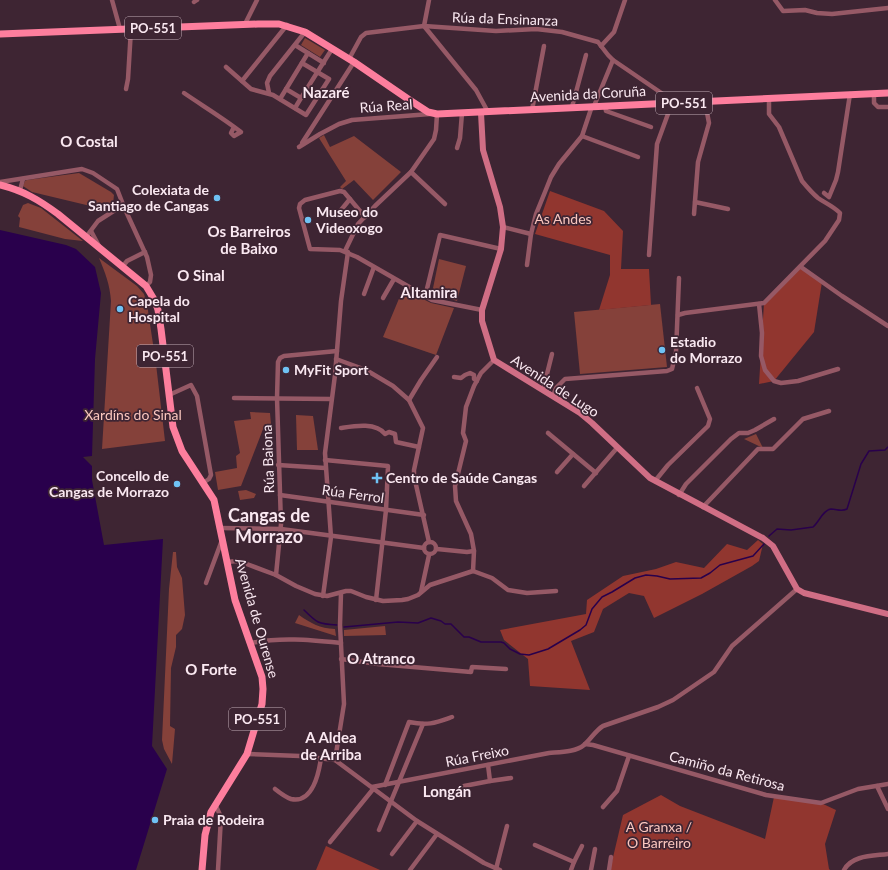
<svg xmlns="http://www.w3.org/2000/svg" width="888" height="870" viewBox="0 0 888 870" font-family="Lato,sans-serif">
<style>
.green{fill:#85413a}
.forest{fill:#91362f}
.water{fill:#29004c}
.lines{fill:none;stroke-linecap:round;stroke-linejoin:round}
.stream{stroke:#29004c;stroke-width:1.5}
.street{stroke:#965966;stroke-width:4.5}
.secondary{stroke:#d06e85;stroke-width:6}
.primary{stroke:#fd7e9d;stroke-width:7}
.poi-dot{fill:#6fc2f4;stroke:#3e2533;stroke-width:1.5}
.labels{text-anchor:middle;stroke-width:3.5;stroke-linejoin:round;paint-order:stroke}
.shield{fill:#3e2533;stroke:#c2aeb8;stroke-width:1}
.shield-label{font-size:13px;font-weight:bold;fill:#fae8f1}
.street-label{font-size:14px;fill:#fae8f1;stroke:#3e2533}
.poi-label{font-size:14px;font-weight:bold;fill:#fae8f1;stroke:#3e2533;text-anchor:start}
.park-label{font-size:14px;fill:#fbc7bf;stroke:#3e2533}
.neighbourhood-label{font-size:15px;font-weight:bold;fill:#fae8f1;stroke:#3e2533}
.district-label{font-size:18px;font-weight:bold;fill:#fae8f1;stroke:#3e2533}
</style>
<rect width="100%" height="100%" fill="#3e2533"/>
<g class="green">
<polygon points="305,38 325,50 320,57 301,45"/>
<polygon points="324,135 330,147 354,136 401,172 373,200 354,180 342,189 340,187 346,181 319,138"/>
<polygon points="79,173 111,192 114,195 113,204 103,209 32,192 23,186 25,181 27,180"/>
<polygon points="28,203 41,208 83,241 65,239 19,227 20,218 18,216 23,205"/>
<path d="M99,258l38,28 7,8 3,10 9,60 9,77 -63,8 9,-148c-1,-16 -6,-29 -12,-43z"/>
<polygon points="439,259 466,266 457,301 432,293"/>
<polygon points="403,289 431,303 454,308 436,355 383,337"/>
<polygon points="660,304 667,367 580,374 574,312"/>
<polygon points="250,412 270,413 271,424 265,424 241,486 218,490 215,472 237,468 236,456 240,453 234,421 251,419"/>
<polygon points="296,415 313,416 318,450 297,450"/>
<polygon points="756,434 763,448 744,439"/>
<polygon points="246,490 256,494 254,498 240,500 238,491"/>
<polygon points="173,552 176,552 177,567 182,578 185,615 182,629 176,635 176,647 171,668 170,726 175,729 172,764 164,749 162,740 169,589"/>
<path d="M299,615c13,9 20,13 36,14l1,7 -41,-13z"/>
<polygon points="385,626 386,635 344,636 344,630"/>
</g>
<g class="forest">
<polygon points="550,191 604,211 623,231 621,269 649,269 651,305 599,310 610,275 610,255 535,234"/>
<polygon points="801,267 822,282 814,332 774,381 759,384 764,303"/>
<polygon points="758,540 763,544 759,561 752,566 702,594 654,618 644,596 629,593 603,609 594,632 571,641 590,690 530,686 528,659 504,640 500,630 586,614 587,600 623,576 656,569 676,562 704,568 727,544 747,550"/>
<polygon points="661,795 680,806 765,839 774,797 821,803 836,810 825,844 829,869 830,870 610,870 623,815"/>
<polygon points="326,846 380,870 316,870"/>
</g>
<polygon class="water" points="0,230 66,245 76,249 95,267 101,293 95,359 92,456 83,457 92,466 92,480 104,545 163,539 152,746 167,769 136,870 0,870"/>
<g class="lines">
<g class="stream">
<path d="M769,536l8,-7 14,1 22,-3c6,-5 10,-17 18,-18 6,0 10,3 16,0l14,-45 8,-13 16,-1 3,-3"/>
<path d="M304,610c13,13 14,14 33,15"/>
<polyline points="344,627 398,622 418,623 431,618 441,621 445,624 451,624 464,637 469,637 481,642 501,642 504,643 510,649 520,654 529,655 548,649 580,630 586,625 592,609 602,597 612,592 635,578 646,575 657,576 670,579 701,578 710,573 720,565 753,556 764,544"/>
</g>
<g class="street">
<polyline points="112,0 120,29"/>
<polyline points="429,0 424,26 476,90 488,112"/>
<polyline points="775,0 783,11 805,10 817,13 832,14 888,8"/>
<polyline points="194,2 197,0"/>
<polyline points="245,24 257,0"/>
<polyline points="295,45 324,63"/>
<polyline points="601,46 614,32 625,0"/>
<polyline points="349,59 361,37 366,33 424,26 496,31 536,29 562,32 598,42 608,55 613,60 676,103"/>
<polyline points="226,67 251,89 273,95 306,115 329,79 302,63"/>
<polyline points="242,81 287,25"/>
<polyline points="126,89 128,79 131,29"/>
<polyline points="286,89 301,98 332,49"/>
<path d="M184,93c19,13 39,25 57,39l-7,4 -3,-3 3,-6"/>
<polyline points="269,93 267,83 270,76 305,32"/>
<polyline points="874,93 874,103 878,107 888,107"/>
<polyline points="280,99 308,53"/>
<polyline points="594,106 613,60"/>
<polyline points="605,106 606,111 651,127"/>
<polyline points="572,107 586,55"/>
<polyline points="295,108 301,98"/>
<polyline points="532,110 544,46"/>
<polyline points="582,136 638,157"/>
<polyline points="302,143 354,62"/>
<polyline points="299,147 320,134 339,124 352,120 430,114"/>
<polyline points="457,148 460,138 462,113"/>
<polyline points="411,172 445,204"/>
<polyline points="0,182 82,169 93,173 117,189 124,207 147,257 151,275 150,282 146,286"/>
<polyline points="20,190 23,179"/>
<polyline points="824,193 829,197 836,180 838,172 850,94"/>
<polyline points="695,202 728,209"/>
<polyline points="694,214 698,162 709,123 705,102"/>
<polyline points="337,215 350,199"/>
<polyline points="365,217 344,192 340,191 305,200 300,204 299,208 310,249 340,250 357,257 432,300 482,310"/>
<polyline points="503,227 531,234"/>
<polyline points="91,231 99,246"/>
<polyline points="86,237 98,221 123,205"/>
<polyline points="345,251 358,224 375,206 411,172 434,139 436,130 437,114"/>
<polyline points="649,255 657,144 672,103"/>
<polyline points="527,265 531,234 536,214 545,192 551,177 559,164 582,136 592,106"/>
<polyline points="123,266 127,261 145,252"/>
<polyline points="801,267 842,296 888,326"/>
<polyline points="364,294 374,267"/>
<polyline points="425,297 440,235 501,249"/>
<polyline points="383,298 394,279"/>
<polyline points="759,304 762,333 761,356 765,370 774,381 781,383 798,381 838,369"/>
<path d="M678,315l7,-2 79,-10 61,-62 14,-21 1,-7c-7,-7 -15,-10 -22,-15 -6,-5 -11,-11 -16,-17l-23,-54 -10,-13v-15"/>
<polyline points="336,359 366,370 393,386 409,400 423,428 414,470 414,476 429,542"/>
<polyline points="454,377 461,378 465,375 470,373 474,375 474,379 477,381"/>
<polyline points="543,390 552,354"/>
<polyline points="169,395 191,385 197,396 211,475 209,479 203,483"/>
<polyline points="553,396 556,388 565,379 667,371 672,369 676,352 679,278"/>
<polyline points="234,398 331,399"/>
<polyline points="409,400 421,380 437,357"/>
<path d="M341,428c13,-2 35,-6 44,6l4,-2 6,2 1,8 23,5"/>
<polyline points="548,433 596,473"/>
<polyline points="325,460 388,466 386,510 376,600"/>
<polyline points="278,465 325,468"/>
<polyline points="557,472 573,454"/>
<polyline points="655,481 668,465 708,426 710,419 697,388"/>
<polyline points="584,486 617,448"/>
<polyline points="280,495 424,515"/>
<polyline points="679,495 686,484 731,439 739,433 748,433 755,430 774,419"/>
<polyline points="703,507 758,449 773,449 803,419 829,411"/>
<polyline points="219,528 281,529 424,548"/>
<circle cx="430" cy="548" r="6"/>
<polyline points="437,549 467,552 474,551"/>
<polyline points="227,562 237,561 244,563 276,575 296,586 315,594 327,596 346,591 351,591 366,597 383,601 402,600 408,599 418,595 430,585 473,571"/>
<polyline points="473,571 474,551 471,534 456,501 455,486 466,441 463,433 466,407 474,386 481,373 494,360"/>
<polyline points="473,571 492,578 508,590 527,593 556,591"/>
<polyline points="276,575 281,524 277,398 278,362 280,358 284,356 337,351"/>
<polyline points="206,583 222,540"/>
<polyline points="421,592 429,555"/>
<polyline points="323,596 331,537 325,453 335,375 341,301 348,252"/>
<path d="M251,643c30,-6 59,-3 90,0"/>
<polyline points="341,659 378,664 471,672 472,667 506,669"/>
<polyline points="585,744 593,745 766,795 821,803 858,789 888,784"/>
<polyline points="247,754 300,756 335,760 417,821 484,863 500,870"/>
<polyline points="335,760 344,704 340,625 341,593"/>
<polyline points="490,781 511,778"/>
<path d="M385,785l24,-63c19,4 26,1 43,-5"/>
<polyline points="464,786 490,781 488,765"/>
<polyline points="877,786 888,809"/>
<path d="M372,787l177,-34c11,-1 27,-1 35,-8 7,-6 11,-14 19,-19l55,-19 15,-7 41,-28 18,-26 65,-57"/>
<path d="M275,789c5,4 10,8 16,10 22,5 28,-27 30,-41"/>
<polyline points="215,804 221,817 218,870"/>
<polyline points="603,807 617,791 629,756"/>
<polyline points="379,830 423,724"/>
<polyline points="330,842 374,788"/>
<polyline points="535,845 574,862 571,870"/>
<polyline points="392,854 417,821"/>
<polyline points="574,862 582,846"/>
<polyline points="496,869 507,826"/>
<polyline points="410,870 437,834"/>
<polyline points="591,870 595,849"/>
<polyline points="609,870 611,857"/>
<path d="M844,870c8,-15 29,-14 44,-16"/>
</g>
<polyline class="secondary" points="481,113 483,150 500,207 503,227 501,249 482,310 482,321 494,360 580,413 592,423 650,478 763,538 773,546 797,589 804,593 888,614"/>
<g class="primary">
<polyline points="0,34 258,24 279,24 305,32 354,62 408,99 428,112 437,114 888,93"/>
<path d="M0,185c24,6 39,15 58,29l88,72 9,15 3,9 3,19 12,98 9,24 32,49 21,100 27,77 1,12 -1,15 -15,50 -36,58 -6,23 -3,35"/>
</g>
</g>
<g class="poi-dot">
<circle cx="217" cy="198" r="4"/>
<circle cx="308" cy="220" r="4"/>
<circle cx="120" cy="309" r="4"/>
<circle cx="662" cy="350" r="4"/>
<circle cx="286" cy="370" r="4"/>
<path d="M375 472h4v4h4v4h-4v4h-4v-4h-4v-4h4z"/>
<circle cx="177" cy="484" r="4"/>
<circle cx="155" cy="820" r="4"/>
</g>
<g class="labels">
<g class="shield">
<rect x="125" y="17" width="56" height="22" rx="3"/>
<rect x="656" y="92" width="56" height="22" rx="3"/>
<rect x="137" y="345" width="56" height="22" rx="3"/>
<rect x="229" y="708" width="56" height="22" rx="3"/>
</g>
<g class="shield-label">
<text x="153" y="33">PO-551</text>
<text x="684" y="108">PO-551</text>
<text x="165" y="361">PO-551</text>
<text x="257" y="724">PO-551</text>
</g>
<g class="street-label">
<text transform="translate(505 19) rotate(2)" y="5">Rúa da Ensinanza</text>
<text transform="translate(588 94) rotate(-3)" y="5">Avenida da Coruña</text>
<text transform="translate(386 106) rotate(-4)" y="5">Rúa Real</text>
<text transform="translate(555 386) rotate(33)" y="5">Avenida de Lugo</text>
<text transform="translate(268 459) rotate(-92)" y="5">Rúa Baiona</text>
<text transform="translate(353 494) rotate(8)" y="5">Rúa Ferrol</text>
<text transform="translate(257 618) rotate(74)" y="5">Avenida de Ourense</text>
<text transform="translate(477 756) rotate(-11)" y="5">Rúa Freixo</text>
<text transform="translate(727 771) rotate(15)" y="5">Camiño da Retirosa</text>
</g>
<g class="poi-label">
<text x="209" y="195" text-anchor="end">Colexiata de<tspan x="209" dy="16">Santiago de Cangas</tspan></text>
<text x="316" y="217">Museo do<tspan x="316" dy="16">Videoxogo</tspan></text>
<text x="128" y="306">Capela do<tspan x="128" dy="16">Hospital</tspan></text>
<text x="670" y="347">Estadio<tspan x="670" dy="16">do Morrazo</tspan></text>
<text x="294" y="375">MyFit Sport</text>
<text x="169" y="481" text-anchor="end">Concello de<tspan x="169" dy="16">Cangas de Morrazo</tspan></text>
<text x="386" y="483">Centro de Saúde Cangas</text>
<text x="163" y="825">Praia de Rodeira</text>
</g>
<g class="park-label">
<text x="563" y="224">As Andes</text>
<text x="133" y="420">Xardíns do Sinal</text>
<text x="659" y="832">A Granxa /<tspan x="659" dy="16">O Barreiro</tspan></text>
</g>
<g class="neighbourhood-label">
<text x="326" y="98">Nazaré</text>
<text x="89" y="147">O Costal</text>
<text x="249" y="237">Os Barreiros<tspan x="249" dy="17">de Baixo</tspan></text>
<text x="201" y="281">O Sinal</text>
<text x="429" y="298">Altamira</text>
<text x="381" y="664">O Atranco</text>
<text x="211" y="675">O Forte</text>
<text x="331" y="743">A Aldea<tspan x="331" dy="17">de Arriba</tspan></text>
<text x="447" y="797">Longán</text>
</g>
<g class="district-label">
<text x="269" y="522">Cangas de<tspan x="269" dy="21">Morrazo</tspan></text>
</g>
</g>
</svg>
